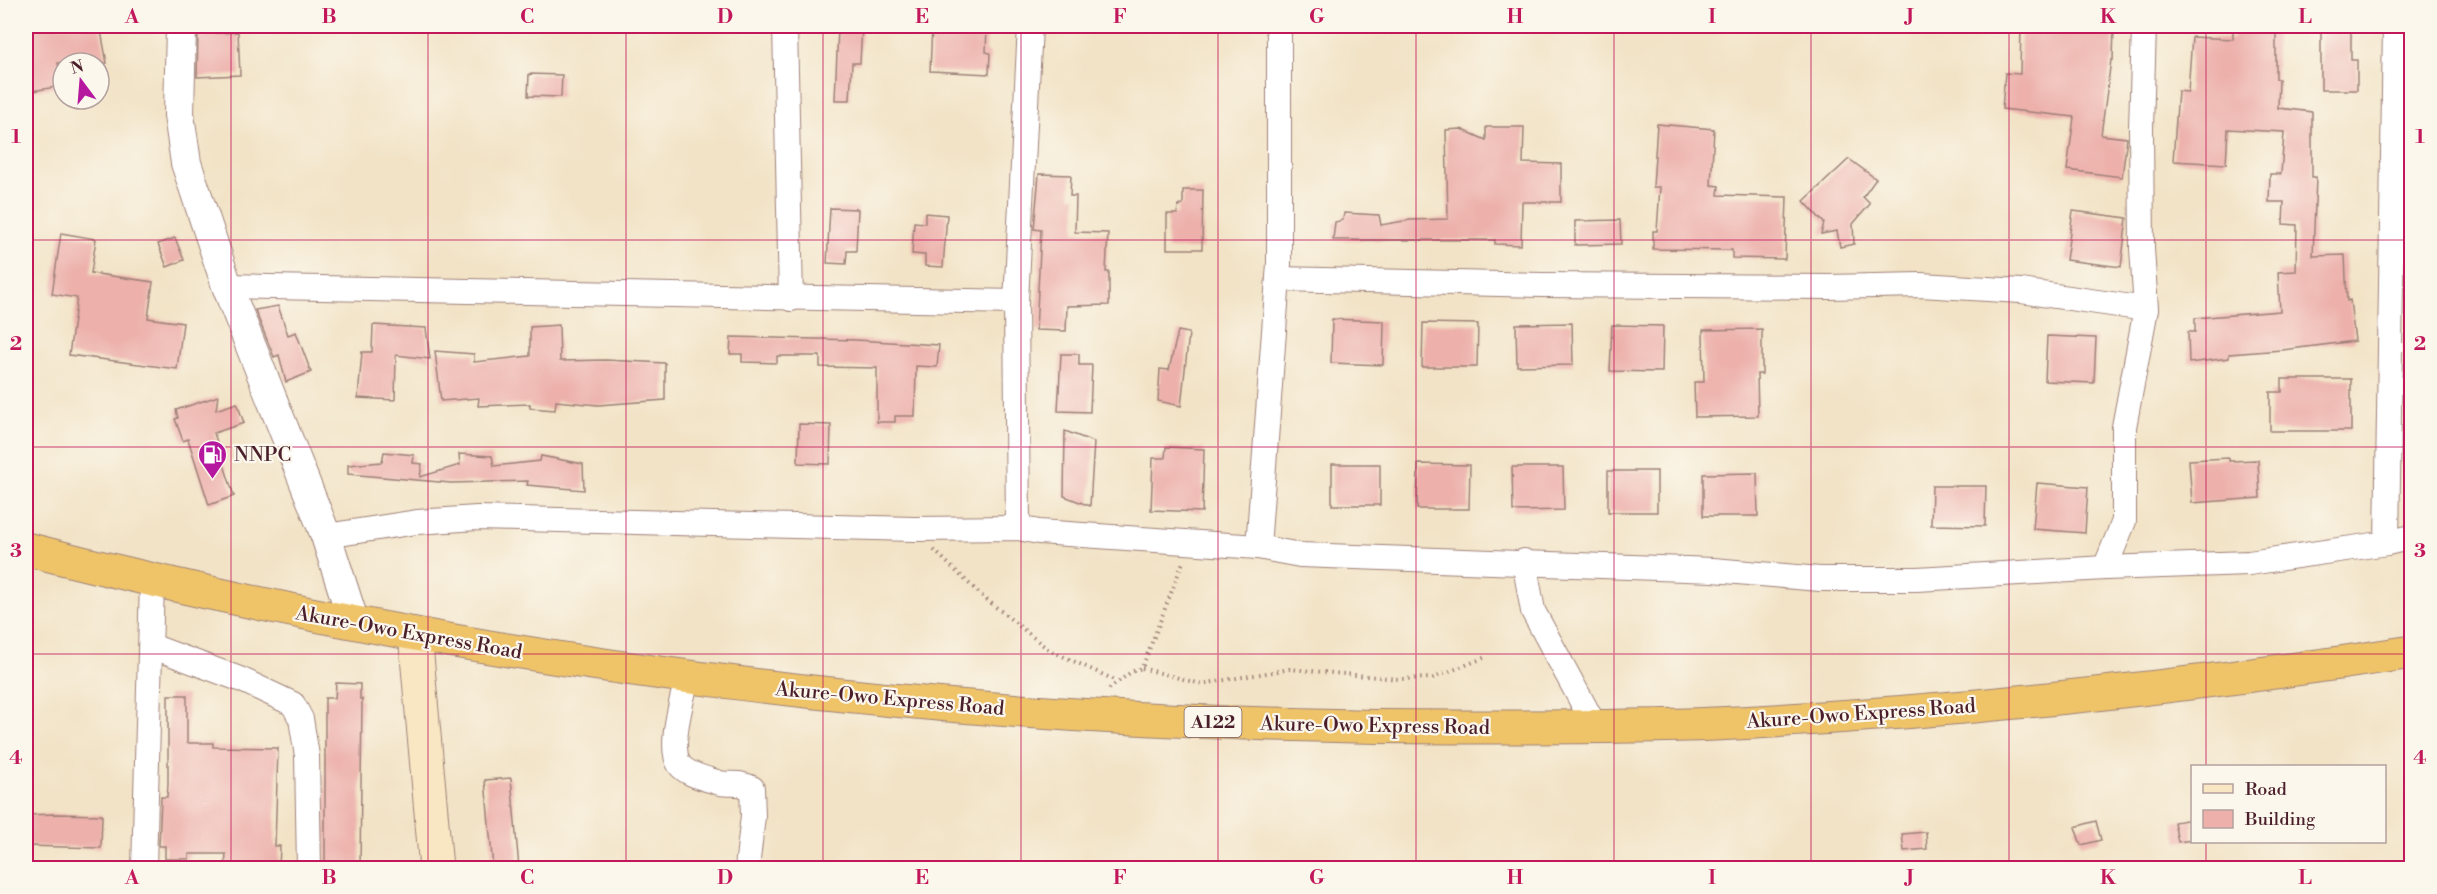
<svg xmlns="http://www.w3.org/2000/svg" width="2437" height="894" viewBox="0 0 2437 894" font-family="'Libre Bodoni',serif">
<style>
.building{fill:#edb0ab}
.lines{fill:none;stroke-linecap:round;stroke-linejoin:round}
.minor-casing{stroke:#9e8178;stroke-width:26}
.tertiary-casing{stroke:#9e8178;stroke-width:32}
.secondary-casing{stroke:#9e8178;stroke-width:35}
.trunk-casing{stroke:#9e8178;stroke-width:35}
.path{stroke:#9e8178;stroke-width:4;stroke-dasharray:1.5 4.5;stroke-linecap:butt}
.minor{stroke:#fff;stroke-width:24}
.tertiary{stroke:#fff;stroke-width:30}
.secondary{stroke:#f9e7c3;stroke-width:33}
.trunk{stroke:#efc469;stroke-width:33}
.grid{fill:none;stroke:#c2185b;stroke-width:1.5;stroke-opacity:0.55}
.labels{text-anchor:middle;stroke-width:4.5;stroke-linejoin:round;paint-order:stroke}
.shield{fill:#fbf7ec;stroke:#7f6065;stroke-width:1.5}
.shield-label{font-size:18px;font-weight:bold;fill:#4a1f2b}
.poi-label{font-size:20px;fill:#4a1f2b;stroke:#fbf7ec;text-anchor:start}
.street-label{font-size:20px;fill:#4a1f2b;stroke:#fbf7ec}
.neatline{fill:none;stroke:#c2185b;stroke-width:2}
.grid-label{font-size:20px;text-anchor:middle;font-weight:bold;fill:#c2185b}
</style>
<rect width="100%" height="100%" fill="#fbf7ec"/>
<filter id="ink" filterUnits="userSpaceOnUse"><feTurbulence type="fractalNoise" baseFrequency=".0167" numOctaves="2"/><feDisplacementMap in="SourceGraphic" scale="12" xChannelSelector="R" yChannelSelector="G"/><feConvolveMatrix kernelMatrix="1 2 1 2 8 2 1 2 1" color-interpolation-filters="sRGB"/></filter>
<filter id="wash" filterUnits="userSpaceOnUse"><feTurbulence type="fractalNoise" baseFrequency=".008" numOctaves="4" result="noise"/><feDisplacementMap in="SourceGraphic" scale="24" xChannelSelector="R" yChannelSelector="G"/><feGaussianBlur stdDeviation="1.35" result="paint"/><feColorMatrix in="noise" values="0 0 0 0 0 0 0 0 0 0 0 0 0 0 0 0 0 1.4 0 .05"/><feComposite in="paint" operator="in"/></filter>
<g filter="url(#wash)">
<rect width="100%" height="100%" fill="#f2e3c6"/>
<g id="blocks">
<g class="building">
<polygon points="26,26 100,26 107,63 58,63 62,86 26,92"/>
<polygon points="932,26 987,26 986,52 990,53 989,74 930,71"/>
<polygon points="2021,26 2114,26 2113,60 2111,60 2101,135 2127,138 2122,177 2067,170 2074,117 2002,109 2005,73 2020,74"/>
<polygon points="2233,26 2276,26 2276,79 2279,79 2278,108 2312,112 2312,177 2316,177 2313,256 2345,255 2347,301 2350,300 2355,341 2282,350 2229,354 2229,358 2189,363 2188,332 2195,332 2195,318 2280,311 2278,272 2296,271 2297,225 2283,224 2284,202 2269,202 2270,174 2281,174 2284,132 2228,129 2226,164 2173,161 2178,91 2188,92 2192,37 2233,39"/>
<polygon points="838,27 862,27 860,63 852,63 850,100 835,100"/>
<polygon points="2321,29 2351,29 2351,60 2357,60 2357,90 2321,90"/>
<polygon points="238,32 240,75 197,77 198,34"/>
<polygon points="529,74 562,75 561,97 528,96"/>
<polygon points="1657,124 1714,129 1711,185 1719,186 1718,195 1787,197 1785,259 1732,258 1732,250 1653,249 1653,231 1657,231 1660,187 1653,187"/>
<polygon points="1486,127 1524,127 1523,163 1561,164 1561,202 1522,202 1521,245 1495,244 1495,240 1333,240 1335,222 1343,220 1344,213 1379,215 1381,225 1410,220 1448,219 1446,130 1461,129 1486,140"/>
<polygon points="1849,159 1876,179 1863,197 1870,204 1853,224 1854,244 1840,247 1837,231 1821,234 1824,223 1804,201"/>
<polygon points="1039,174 1071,175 1070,196 1076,196 1075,232 1108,233 1106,272 1109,272 1109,305 1067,306 1066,331 1036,330 1041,230 1034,229"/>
<polygon points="1183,190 1203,190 1202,249 1167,249 1167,214 1177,214 1178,206 1183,204"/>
<polygon points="830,208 858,209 856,251 847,251 846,264 827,263"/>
<polygon points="2073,211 2127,218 2121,267 2066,260"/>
<polygon points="925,213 947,215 943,267 925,266 925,255 912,254 914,222 925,223"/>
<polygon points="1620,220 1621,244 1575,245 1575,221"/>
<polygon points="61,233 96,239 91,273 153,282 148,318 183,323 177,369 69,355 77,298 52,294"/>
<polygon points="175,238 184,260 167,267 158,244"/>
<polygon points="278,306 288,335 296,332 311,372 286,382 279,355 274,357 255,310"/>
<polygon points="1332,319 1384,321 1383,365 1331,363"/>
<polygon points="1423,323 1478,324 1477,367 1422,367"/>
<polygon points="1572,323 1573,365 1517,366 1516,324"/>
<polygon points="373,325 426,328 430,359 396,355 395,400 358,398 362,352 372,352"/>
<polygon points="559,325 560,361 605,360 665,363 665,400 598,405 556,401 555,410 530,408 530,404 478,406 479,398 441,401 435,351 474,354 474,362 530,356 530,327"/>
<polygon points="1612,325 1663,326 1662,372 1610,371"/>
<polygon points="1762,329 1762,374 1757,374 1758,416 1695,417 1694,382 1704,382 1703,330"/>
<polygon points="1178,331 1189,333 1181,406 1158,401 1160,369 1169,370"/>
<polygon points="2047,336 2096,338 2094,383 2045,381"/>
<polygon points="731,337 856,340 939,345 937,367 916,366 915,416 895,416 895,422 877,422 877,368 820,367 820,356 777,356 777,363 742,362 742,354 730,354"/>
<polygon points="1061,354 1079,354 1079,365 1092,365 1090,412 1058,411"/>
<polygon points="2282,379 2351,379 2351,431 2270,431 2270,392 2282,392"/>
<polygon points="218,396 216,410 237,403 244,423 214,433 234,496 209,505 188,439 183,441 175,419 178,418 176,410"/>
<polygon points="799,424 831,425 830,464 798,463"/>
<polygon points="1065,431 1094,442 1090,506 1064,496"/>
<polygon points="1166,447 1204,449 1202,512 1151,510 1153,458 1165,458"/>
<polygon points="384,452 414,455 413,463 422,464 420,477 460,465 459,454 492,456 494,466 540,461 541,456 583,464 584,490 527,485 528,481 451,483 348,474 348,465 382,462"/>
<polygon points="2229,458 2229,461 2258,460 2260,498 2192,503 2189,460"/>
<rect x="1332" y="464" width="48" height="41"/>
<polygon points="1418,464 1470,465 1469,509 1417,509"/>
<polygon points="1512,467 1563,467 1564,510 1513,511"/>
<rect x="1608" y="471" width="49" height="41"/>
<polygon points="1757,473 1758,516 1703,516 1703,474"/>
<polygon points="2037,483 2088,487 2085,533 2033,529"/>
<polygon points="1932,486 1986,486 1985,526 1931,525"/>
<polygon points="336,683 360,684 360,699 362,699 360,868 325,868 325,698 335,698"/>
<polygon points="168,695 187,695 187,743 213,743 213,747 278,748 275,846 280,846 279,868 225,868 226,854 189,854 189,859 165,859 165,846 159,846 161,797 167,797 168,784"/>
<polygon points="511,778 519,868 493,868 485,780"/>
<polygon points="56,814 102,815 101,848 26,846 26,815"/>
<polygon points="2193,819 2193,840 2178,842 2174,822"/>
<polygon points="2096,821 2101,840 2081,845 2075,827"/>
<polygon points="1926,832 1927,849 1904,851 1902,834"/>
</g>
</g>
</g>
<g filter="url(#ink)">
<use href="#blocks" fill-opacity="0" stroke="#9e8178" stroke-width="1.5"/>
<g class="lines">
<defs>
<g id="minor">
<polyline points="785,26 791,299"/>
<polyline points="1278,279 1542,285 1827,287 1921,285 2021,291 2146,309"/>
<polyline points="227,286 1016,302"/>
<polyline points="1018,528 1016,302 1030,26"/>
<polyline points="326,536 417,522 477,518 914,529 1018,528 1039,532 1258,547 1300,555 1713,570 1820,579 1917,579 2105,568 2249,563 2387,543 2412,537"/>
<polyline points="2387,543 2395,26"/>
<polyline points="1258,547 1279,264 1279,35 1277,26"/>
<polyline points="1524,561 1533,611 1595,726"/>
<polyline points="2105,568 2124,521 2124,427 2146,309 2142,249 2141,128 2144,26"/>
<polyline points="151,646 242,680 293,704 301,719 307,756 309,868"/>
<path d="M687,677c-4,21 -19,68 -8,87 7,11 29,15 41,19 11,2 22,-1 32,5l1,28 -6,52"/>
<polyline points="144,868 152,581"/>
</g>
<polyline id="tertiary" points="181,26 179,115 186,163 227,286 326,536 354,623"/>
<polyline id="secondary" points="415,634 436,868"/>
<path id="trunk" d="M26,549c476,122 968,180 1459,178 76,0 153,0 230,-3 233,-11 466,-36 697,-72"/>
</defs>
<use href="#minor" class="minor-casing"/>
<use href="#tertiary" class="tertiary-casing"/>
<use href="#secondary" class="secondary-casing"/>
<use href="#trunk" class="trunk-casing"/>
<g class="path">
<polyline points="934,550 981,595 1049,650 1117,681"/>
<polyline points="1142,668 1201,684 1290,669 1399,679 1433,678 1486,657"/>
<polyline points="1109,689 1131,672 1142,668 1183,562"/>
</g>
<use href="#minor" class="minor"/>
<use href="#tertiary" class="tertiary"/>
<use href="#secondary" class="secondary"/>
<use href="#trunk" class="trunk"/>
</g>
</g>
<path class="grid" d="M231,26v842M428,26v842M626,26v842M823,26v842M1021,26v842M1218,26v842M1416,26v842M1614,26v842M1811,26v842M2009,26v842M2206,26v740M26,240h2386M26,447h2386M26,654h2386M2206,842v26"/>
<defs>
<symbol id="fuel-pin" viewBox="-11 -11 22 30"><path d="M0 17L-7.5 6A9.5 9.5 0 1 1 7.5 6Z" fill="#b5179e" stroke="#fbf7ec"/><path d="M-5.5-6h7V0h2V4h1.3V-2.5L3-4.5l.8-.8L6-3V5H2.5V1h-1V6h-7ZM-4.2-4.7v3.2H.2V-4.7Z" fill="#fff"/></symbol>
</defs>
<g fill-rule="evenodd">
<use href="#fuel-pin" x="196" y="438" width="33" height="45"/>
</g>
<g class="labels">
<rect class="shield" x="1184.5" y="707" width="57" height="30" rx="4.5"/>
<g class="shield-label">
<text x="1213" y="728">A122</text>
</g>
<g class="poi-label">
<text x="234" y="461">NNPC</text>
</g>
<g class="street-label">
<text transform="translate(409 632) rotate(10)" y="7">Akure-Owo Express Road</text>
<text transform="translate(890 698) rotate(5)" y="7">Akure-Owo Express Road</text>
<text transform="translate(1861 713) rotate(-4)" y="7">Akure-Owo Express Road</text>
<text transform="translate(1375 725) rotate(1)" y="7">Akure-Owo Express Road</text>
</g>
</g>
<rect width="2437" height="894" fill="none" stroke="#fbf7ec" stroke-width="66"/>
<rect x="2191" y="765" width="195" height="78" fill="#fbf7ec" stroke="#b4a19f" stroke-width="1.5"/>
<rect x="2203" y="784" width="30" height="9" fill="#f9e7c3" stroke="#b4a19f" stroke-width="1.5"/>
<text x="2245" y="795" font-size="18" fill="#4a1f2b">Road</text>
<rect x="2203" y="810" width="30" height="18" fill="#edb0ab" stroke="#b4a19f" stroke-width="1.5"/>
<text x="2245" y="825" font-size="18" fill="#4a1f2b">Building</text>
<g transform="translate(81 81) rotate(344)"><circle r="28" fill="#fbf7ec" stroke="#b4a19f" stroke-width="1.5"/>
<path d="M0-4.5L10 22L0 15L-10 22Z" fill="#b5179e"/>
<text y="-9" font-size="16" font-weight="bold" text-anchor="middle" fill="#4a1f2b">N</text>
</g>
<rect x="33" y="33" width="2371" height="828" class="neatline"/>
<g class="grid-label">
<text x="132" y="23">A</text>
<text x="329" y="23">B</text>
<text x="527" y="23">C</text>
<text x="725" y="23">D</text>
<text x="922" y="23">E</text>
<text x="1120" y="23">F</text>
<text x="1317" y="23">G</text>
<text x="1515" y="23">H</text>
<text x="1712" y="23">I</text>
<text x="1910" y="23">J</text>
<text x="2108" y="23">K</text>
<text x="2305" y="23">L</text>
<text x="16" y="143">1</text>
<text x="2420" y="143">1</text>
<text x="16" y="350">2</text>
<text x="2420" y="350">2</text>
<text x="16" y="557">3</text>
<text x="2420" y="557">3</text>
<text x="16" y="764">4</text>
<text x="2420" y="764">4</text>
<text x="132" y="884">A</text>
<text x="329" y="884">B</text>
<text x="527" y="884">C</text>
<text x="725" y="884">D</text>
<text x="922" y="884">E</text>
<text x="1120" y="884">F</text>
<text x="1317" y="884">G</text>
<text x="1515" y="884">H</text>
<text x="1712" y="884">I</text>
<text x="1910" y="884">J</text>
<text x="2108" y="884">K</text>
<text x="2305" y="884">L</text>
</g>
</svg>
